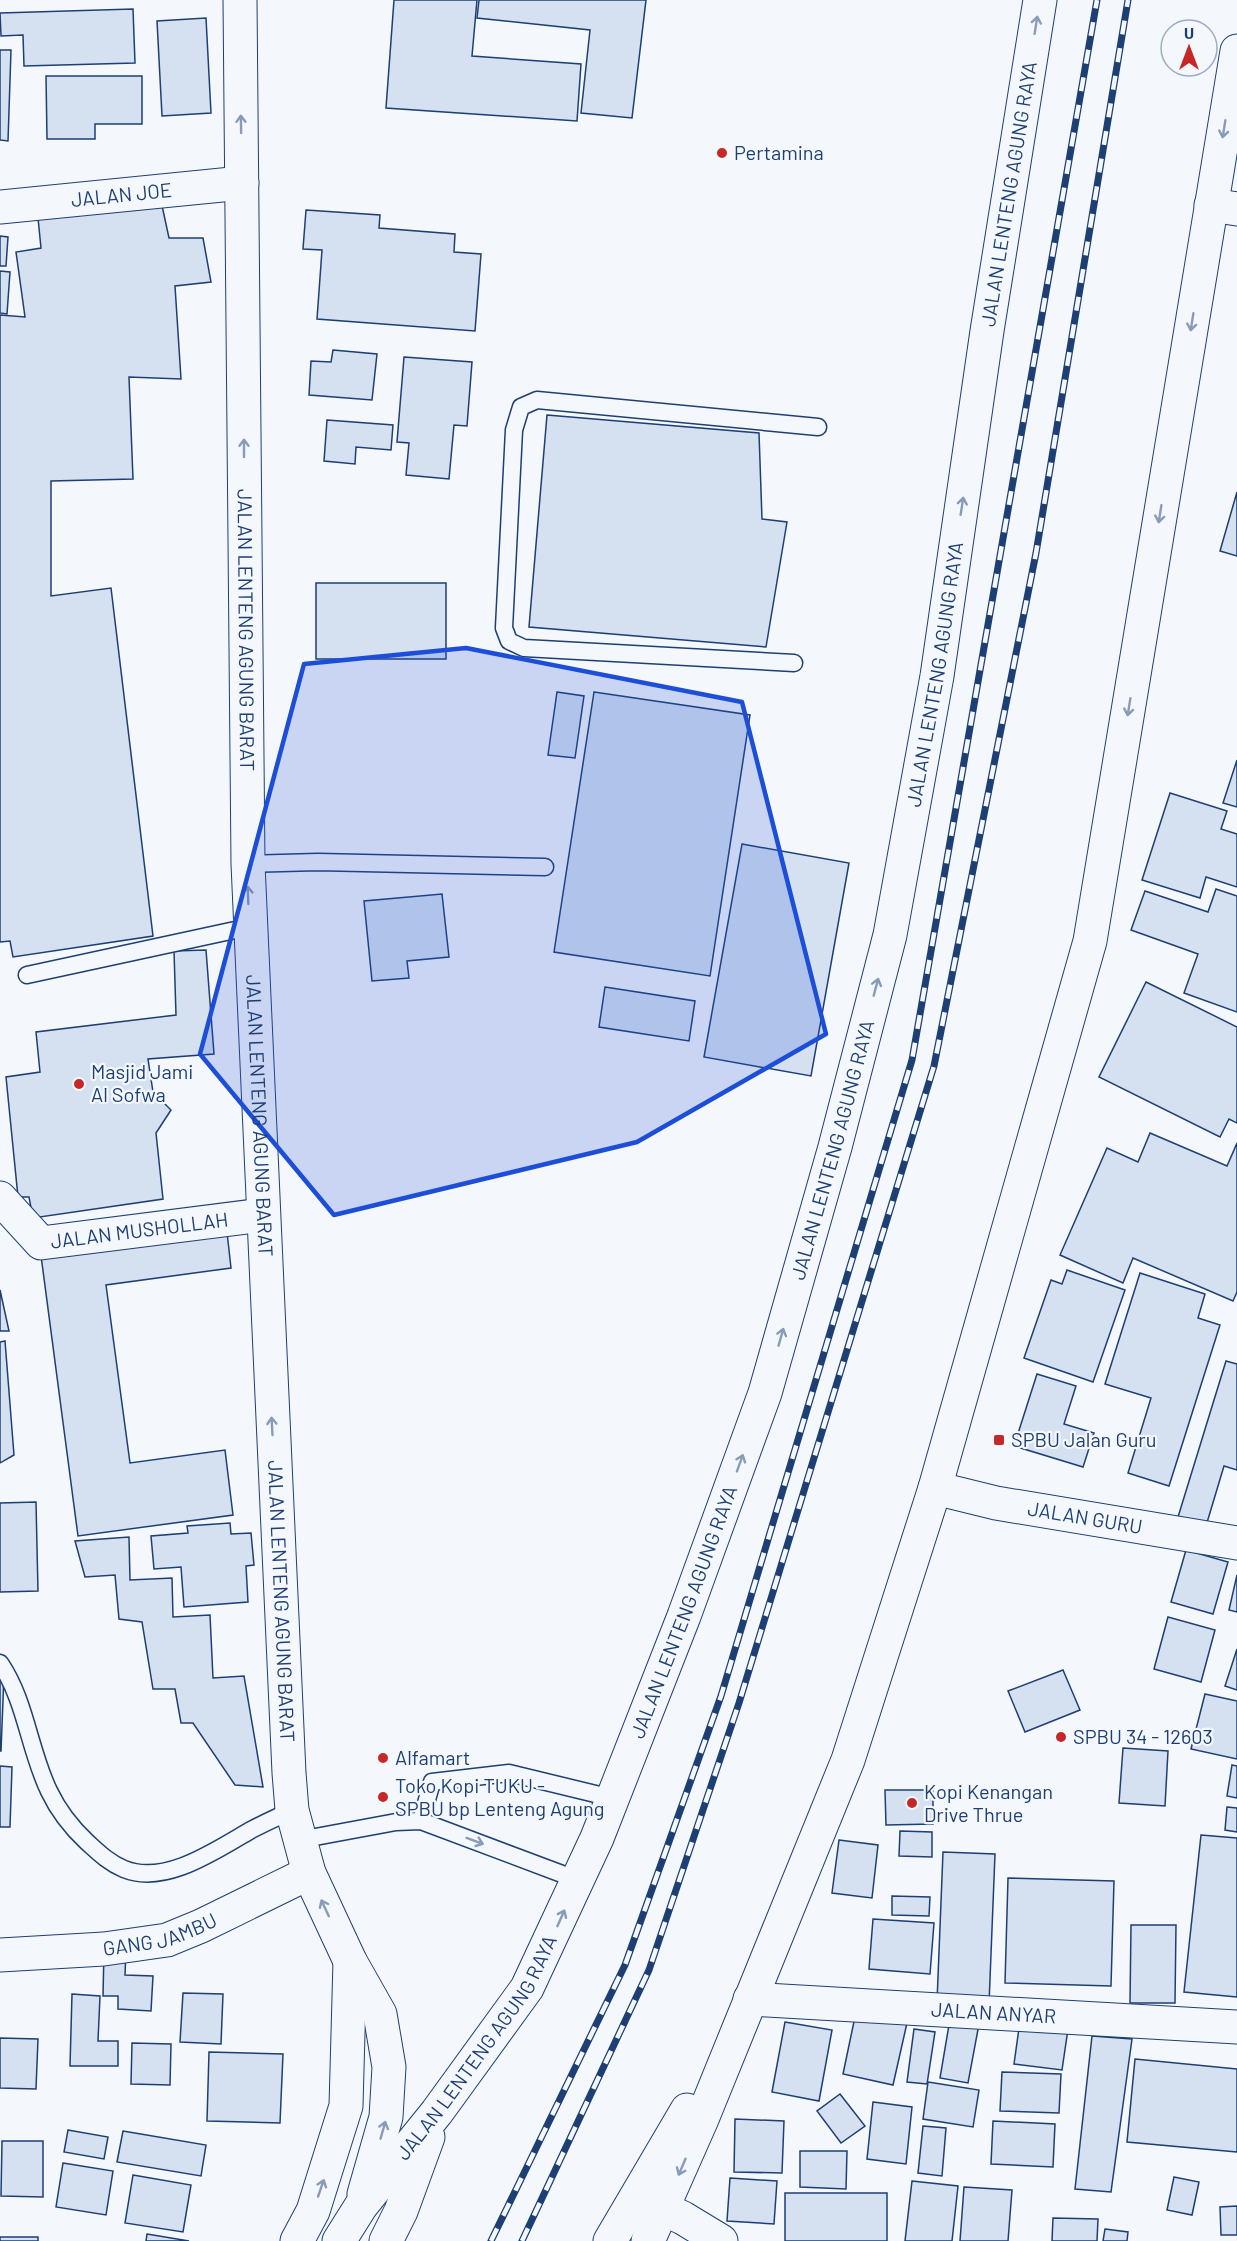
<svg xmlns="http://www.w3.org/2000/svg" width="1237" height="2241" viewBox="0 0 1237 2241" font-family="Barlow,sans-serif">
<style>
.building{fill:#d5e0f0;stroke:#1d3f73;stroke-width:1.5}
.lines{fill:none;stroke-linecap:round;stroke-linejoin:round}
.service-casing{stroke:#1d3f73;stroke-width:19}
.minor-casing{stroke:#1d3f73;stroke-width:35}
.tertiary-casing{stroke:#1d3f73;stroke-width:35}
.primary-casing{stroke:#1d3f73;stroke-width:35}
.service{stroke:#f4f7fb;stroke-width:16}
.minor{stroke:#f4f7fb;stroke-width:33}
.tertiary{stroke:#f4f7fb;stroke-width:33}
.primary{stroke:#f4f7fb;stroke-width:33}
.rail-casing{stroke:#1d3f73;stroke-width:7}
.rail{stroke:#f4f7fb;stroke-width:4.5;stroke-dasharray:14;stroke-linecap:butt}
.oneway{stroke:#889bb7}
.marked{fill:#1d4ed8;fill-opacity:0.2;stroke:#1d4ed8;stroke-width:4.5;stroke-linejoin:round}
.poi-dot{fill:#c62828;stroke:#f4f7fb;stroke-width:2}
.labels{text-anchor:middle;stroke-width:4.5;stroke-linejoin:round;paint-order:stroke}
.poi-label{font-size:20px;fill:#1d3f73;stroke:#f4f7fb;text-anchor:start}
.street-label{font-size:20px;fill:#1d3f73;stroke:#f4f7fb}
</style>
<rect width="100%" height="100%" fill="#f4f7fb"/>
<g class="building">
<polygon points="394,0 477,0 472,56 581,64 577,121 386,108"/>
<polygon points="479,0 646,0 632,118 581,113 590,30 477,18"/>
<polygon points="133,9 135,63 24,66 23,35 1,36 0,13"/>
<polygon points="206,18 211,113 162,116 157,21"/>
<polygon points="0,50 11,50 8,141 0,140"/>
<polygon points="46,76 142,76 142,124 95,124 95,139 47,139"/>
<polygon points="161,201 169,238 203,238 211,282 175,286 181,379 129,377 133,479 51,481 51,596 111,588 153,936 13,957 10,941 0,942 0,315 25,317 16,252 41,248 38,218"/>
<polygon points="306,210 380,215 379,228 455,234 454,252 481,254 475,331 317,319 322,250 303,249"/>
<polygon points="0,236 8,237 6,266 0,266"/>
<polygon points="0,271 10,272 7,314 0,313"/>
<polygon points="333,350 377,354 372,400 309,395 311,361 331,362"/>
<polygon points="404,357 472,362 467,426 454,425 449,479 406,475 409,443 397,442"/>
<polygon points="547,415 759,433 762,519 787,522 766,647 529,627"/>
<polygon points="327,420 393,425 391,450 356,447 355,464 324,461"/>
<polygon points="1237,492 1237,556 1220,551"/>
<rect x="316" y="583" width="130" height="76"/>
<polygon points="557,692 584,696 575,758 548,755"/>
<polygon points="594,692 750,715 710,976 554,952"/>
<polygon points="1237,760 1237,807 1223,803"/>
<polygon points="1170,793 1227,811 1221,829 1237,834 1237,887 1206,877 1200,898 1142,880"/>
<polygon points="742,844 849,863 811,1076 704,1057"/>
<polygon points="1216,889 1237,896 1237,1012 1184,993 1198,954 1131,930 1145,891 1208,912"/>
<polygon points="442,894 449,957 407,961 409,978 372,981 364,901"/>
<polygon points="206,950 214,1054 148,1059 153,1092 171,1110 156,1133 163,1199 33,1218 29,1197 18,1197 6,1077 40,1072 36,1032 176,1015 174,951"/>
<polygon points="1146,982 1237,1027 1237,1123 1229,1119 1220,1137 1099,1077"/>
<polygon points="605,987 695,1001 689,1041 599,1027"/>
<polygon points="1150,1133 1227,1166 1237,1143 1237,1292 1233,1301 1133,1258 1123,1283 1060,1255 1107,1148 1138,1162"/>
<polygon points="226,1223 231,1268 106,1285 130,1463 225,1450 233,1515 78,1536 40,1248"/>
<polygon points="1067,1270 1125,1290 1093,1382 1024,1358 1051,1280 1062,1284"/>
<polygon points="1140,1273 1205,1294 1198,1318 1220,1325 1169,1486 1128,1473 1151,1398 1105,1384"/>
<polygon points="0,1290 9,1331 0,1331"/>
<polygon points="5,1341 14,1455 0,1463 0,1342"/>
<polygon points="1226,1361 1237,1364 1237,1470 1224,1466 1206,1526 1178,1517"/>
<polygon points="1037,1374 1076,1386 1064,1424 1094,1433 1083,1467 1014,1446"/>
<polygon points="36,1502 38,1591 0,1592 0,1503"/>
<polygon points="230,1523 231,1534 251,1533 254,1565 246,1566 248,1602 184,1607 181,1567 154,1569 151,1536 188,1533 187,1526"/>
<polygon points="129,1537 130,1580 172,1578 173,1617 210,1615 213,1678 244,1676 263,1787 235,1785 193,1723 181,1723 175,1689 153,1689 142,1622 119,1619 115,1575 85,1577 75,1541"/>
<polygon points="1186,1550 1228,1562 1213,1614 1171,1602"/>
<polygon points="1237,1575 1237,1612 1229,1610"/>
<polygon points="1168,1617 1215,1630 1201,1682 1154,1669"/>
<polygon points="1237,1649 1237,1690 1225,1686"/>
<polygon points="1063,1670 1080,1710 1025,1732 1008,1691"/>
<polygon points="0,1675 4,1675 1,1751 0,1751"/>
<polygon points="1205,1694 1237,1701 1237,1759 1191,1749"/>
<polygon points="1123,1748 1168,1751 1165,1806 1119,1803"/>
<polygon points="1232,1765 1237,1766 1237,1798 1227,1796"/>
<polygon points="0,1766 12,1767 10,1827 0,1827"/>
<polygon points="885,1790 933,1790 933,1824 886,1825"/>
<polygon points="1227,1807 1237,1808 1237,1832 1225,1830"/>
<polygon points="900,1831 932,1832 932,1857 899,1856"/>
<polygon points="1201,1835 1237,1838 1237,1997 1184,1992"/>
<polygon points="839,1840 878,1845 872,1898 832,1893"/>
<polygon points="943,1852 995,1854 989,2004 937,2002"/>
<polygon points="1008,1878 1114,1881 1111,1986 1005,1983"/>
<polygon points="892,1896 930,1897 929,1916 892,1915"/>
<polygon points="873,1919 934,1923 930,1974 869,1969"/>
<polygon points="1131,1925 1176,1925 1175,2003 1130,2003"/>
<polygon points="104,1950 126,1950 125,1975 153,1976 151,2011 118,2009 118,1996 103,1996"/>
<polygon points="183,1993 223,1994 221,2044 180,2042"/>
<polygon points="72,1994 100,1996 98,2041 118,2041 118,2066 70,2066"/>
<polygon points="856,2012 907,2023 893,2085 843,2074"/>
<polygon points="950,2019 979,2024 968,2083 940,2078"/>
<polygon points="1020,2021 1068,2029 1062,2070 1014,2064"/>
<polygon points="785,2022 832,2030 819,2101 772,2092"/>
<polygon points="914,2029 935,2032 927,2084 907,2082"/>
<polygon points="1092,2036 1132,2039 1111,2192 1075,2189"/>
<polygon points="0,2038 38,2039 36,2089 0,2088"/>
<polygon points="132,2043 171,2044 170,2085 131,2084"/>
<polygon points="209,2052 283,2054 280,2123 207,2121"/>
<polygon points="1135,2059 1237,2069 1237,2152 1127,2142"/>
<polygon points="1002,2072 1061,2074 1059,2113 1000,2111"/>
<polygon points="928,2082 979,2090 973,2127 923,2119"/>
<polygon points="840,2094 865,2126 841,2143 817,2111"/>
<polygon points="873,2102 912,2107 906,2164 867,2159"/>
<polygon points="735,2119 784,2121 782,2173 734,2172"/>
<polygon points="993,2121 1055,2124 1053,2167 991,2164"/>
<polygon points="923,2126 946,2128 942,2176 918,2173"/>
<polygon points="68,2130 108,2137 104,2159 64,2152"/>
<polygon points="123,2131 206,2145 201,2176 117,2162"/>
<polygon points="2,2141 43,2141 43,2197 1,2196"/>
<polygon points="800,2151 847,2151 846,2189 800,2187"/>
<polygon points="63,2163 113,2171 106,2215 56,2207"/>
<polygon points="133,2175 191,2185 183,2232 125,2223"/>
<polygon points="1174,2177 1199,2182 1192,2215 1167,2210"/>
<polygon points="730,2178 777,2181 774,2224 727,2221"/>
<polygon points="912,2181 958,2186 952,2241 905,2241"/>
<polygon points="964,2187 1012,2190 1008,2241 960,2241"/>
<rect x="785" y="2193" width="102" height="48"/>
<polygon points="1237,2206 1237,2235 1221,2235 1220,2207"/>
<polygon points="1053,2218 1098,2219 1097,2241 1052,2241"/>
<polygon points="1105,2229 1128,2232 1127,2241 1103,2241"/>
<polygon points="147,2234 189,2241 146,2241"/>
<rect x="0" y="2237" width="38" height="4"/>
</g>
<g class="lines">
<defs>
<g id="service">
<polyline points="794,663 524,648 509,641 504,628 514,430 521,407 537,400 818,427"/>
<polyline points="248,864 318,862 545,867"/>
<polyline points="27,975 249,927"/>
<path d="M0,1663c26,38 29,87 49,128 9,19 23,37 38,51 11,10 22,21 37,27 41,17 92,-19 127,-39 13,-7 27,-13 41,-20"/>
<polyline points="421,1821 432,1782 509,1773 612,1798"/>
<polyline points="299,1840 396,1822 421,1821 578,1880"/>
</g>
<g id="minor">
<polyline points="1211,205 1237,209"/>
<path id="s1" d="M0,1198l41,45 221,-28"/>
<path id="s2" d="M935,1488l61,15 241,40"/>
<path id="s3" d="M0,1955l104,-6 63,-9 34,-14 108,-53"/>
<path id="s4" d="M750,1999l487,28"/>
<polyline points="664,2209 683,2218 721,2241"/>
</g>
<g id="tertiary">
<path id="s5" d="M0,207l242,-24"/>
</g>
<g id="primary">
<path id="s6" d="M240,0l8,864 41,909 3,37 17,63 41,88 30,53 9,53 -3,50 -22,77"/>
<polyline points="297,2241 313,2211 346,2106 350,1961"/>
<path id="s7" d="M339,2241l22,-35 76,-94 90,-124 70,-150 87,-222 81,-223 70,-246 55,-212 47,-259 50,-345 53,-331"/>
<polyline points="386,2241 401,2211 428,2137"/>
<polyline points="610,2241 687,2110"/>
<polyline points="648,2241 702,2119 848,1760 935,1488 1090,941 1237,51"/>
</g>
</defs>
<use href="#service" class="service-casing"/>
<use href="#minor" class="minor-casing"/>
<use href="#tertiary" class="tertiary-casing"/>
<use href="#primary" class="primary-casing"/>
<use href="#service" class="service"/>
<use href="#minor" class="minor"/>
<use href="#tertiary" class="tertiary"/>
<use href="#primary" class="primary"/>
<defs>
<g id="rail">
<polyline points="491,2241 625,1965 721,1696 912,1060 1097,0"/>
<polyline points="522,2241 649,1970 739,1703 934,1066 1036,553 1128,0"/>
</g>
</defs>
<use href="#rail" class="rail-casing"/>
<use href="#rail" class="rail"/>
</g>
<defs><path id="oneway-shaft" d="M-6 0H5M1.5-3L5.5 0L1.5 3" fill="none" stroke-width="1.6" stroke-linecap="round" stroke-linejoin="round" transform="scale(1.5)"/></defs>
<g class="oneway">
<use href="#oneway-shaft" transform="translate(1036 25) rotate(-81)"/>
<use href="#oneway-shaft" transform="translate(241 124) rotate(-91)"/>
<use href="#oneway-shaft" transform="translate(1224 129) rotate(99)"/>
<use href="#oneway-shaft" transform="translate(1192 322) rotate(99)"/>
<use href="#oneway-shaft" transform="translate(244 448) rotate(-90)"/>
<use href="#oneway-shaft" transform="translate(962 506) rotate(-81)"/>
<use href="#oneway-shaft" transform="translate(1160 514) rotate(99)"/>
<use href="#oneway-shaft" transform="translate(1129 707) rotate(99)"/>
<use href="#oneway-shaft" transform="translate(248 895) rotate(-92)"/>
<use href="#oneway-shaft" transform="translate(876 987) rotate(-75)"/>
<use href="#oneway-shaft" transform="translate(781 1337) rotate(-74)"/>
<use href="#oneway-shaft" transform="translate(272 1426) rotate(-93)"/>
<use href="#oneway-shaft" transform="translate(740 1463) rotate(-70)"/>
<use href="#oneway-shaft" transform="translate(475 1841) rotate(20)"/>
<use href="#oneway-shaft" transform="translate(325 1908) rotate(-115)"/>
<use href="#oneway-shaft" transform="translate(561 1918) rotate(-66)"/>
<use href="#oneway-shaft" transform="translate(383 2130) rotate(-74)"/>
<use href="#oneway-shaft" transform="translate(682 2167) rotate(113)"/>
<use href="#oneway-shaft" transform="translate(321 2188) rotate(-71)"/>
</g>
<path class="marked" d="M466,648l276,54 84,332 -189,108 -303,73 -134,-161 104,-390z"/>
<g class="poi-dot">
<circle cx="722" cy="153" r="6"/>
<circle cx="79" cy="1084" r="6"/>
<rect x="993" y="1434" width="12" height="12" rx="3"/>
<circle cx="1061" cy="1737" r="6"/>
<circle cx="383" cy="1758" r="6"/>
<circle cx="383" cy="1797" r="6"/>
<circle cx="912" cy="1803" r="6"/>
</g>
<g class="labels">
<g class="poi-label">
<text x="734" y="160">Pertamina</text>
<text x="91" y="1079">Masjid Jami<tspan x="91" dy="23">Al Sofwa</tspan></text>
<text x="1011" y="1447">SPBU Jalan Guru</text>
<text x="1073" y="1744">SPBU 34 - 12603</text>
<text x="395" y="1765">Alfamart</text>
<text x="395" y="1793">Toko Kopi TUKU -<tspan x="395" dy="23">SPBU bp Lenteng Agung</tspan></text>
<text x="924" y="1799">Kopi Kenangan<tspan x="924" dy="23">Drive Thrue</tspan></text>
</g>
<g class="street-label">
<text dy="7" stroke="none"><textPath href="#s7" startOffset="2182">JALAN LENTENG AGUNG RAYA</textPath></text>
<text dy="7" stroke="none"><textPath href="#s5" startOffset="122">JALAN JOE</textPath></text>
<text dy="7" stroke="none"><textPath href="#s6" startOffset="630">JALAN LENTENG AGUNG BARAT</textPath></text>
<text dy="7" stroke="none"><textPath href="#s7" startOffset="1696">JALAN LENTENG AGUNG RAYA</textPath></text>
<text dy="7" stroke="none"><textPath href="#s6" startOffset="1116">JALAN LENTENG AGUNG BARAT</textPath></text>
<text dy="7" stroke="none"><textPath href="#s7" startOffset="1209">JALAN LENTENG AGUNG RAYA</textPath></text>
<text dy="7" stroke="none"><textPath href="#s1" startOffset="160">JALAN MUSHOLLAH</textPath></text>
<text dy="7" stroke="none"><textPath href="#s2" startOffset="153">JALAN GURU</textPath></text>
<text dy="7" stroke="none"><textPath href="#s6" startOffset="1602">JALAN LENTENG AGUNG BARAT</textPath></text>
<text dy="7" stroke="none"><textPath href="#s7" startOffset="723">JALAN LENTENG AGUNG RAYA</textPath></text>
<text dy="7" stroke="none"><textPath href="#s3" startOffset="162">GANG JAMBU</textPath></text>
<text dy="7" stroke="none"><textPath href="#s4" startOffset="244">JALAN ANYAR</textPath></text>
<text dy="7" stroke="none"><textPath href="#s7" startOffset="238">JALAN LENTENG AGUNG RAYA</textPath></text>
</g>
</g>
<g transform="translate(1189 48)"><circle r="28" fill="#f4f7fb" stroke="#9eadc5" stroke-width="1.5"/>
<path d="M0-4.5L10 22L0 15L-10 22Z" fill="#c62828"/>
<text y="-9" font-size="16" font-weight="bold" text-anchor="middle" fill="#1d3f73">U</text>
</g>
</svg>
